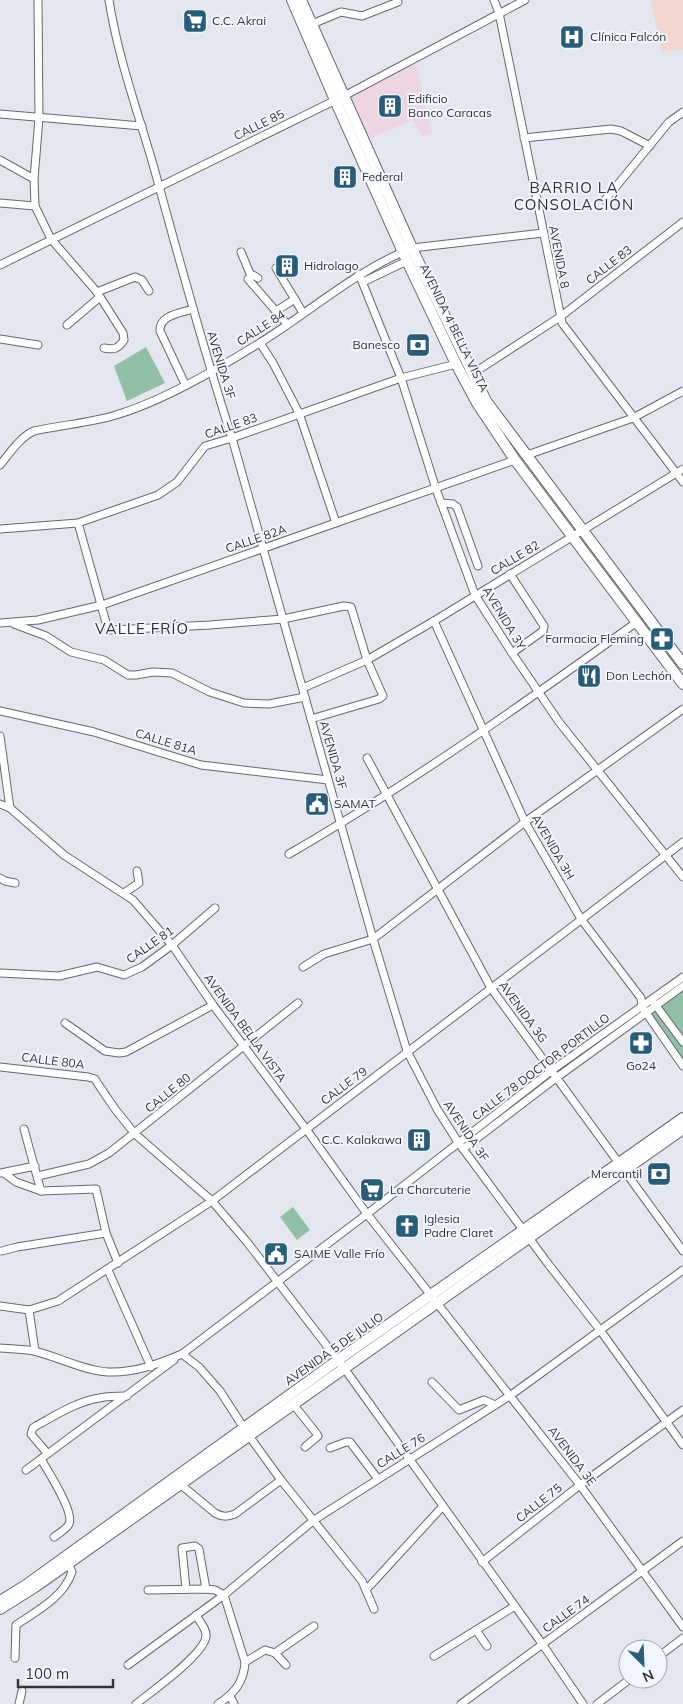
<svg xmlns="http://www.w3.org/2000/svg" width="683" height="1704" viewBox="0 0 683 1704" font-family="Mulish,sans-serif">
<style>
.commercial{fill:#edd6e2}
.education{fill:#f1d7d0}
.green{fill:#90c1a6}
.lines{fill:none;stroke-linecap:round;stroke-linejoin:round}
.street-casing{stroke:#656870;stroke-width:9}
.secondary-casing{stroke:#656870;stroke-width:12}
.street{stroke:#fff;stroke-width:7}
.secondary{stroke:#fff;stroke-width:10}
.labels{text-anchor:middle;stroke-width:4;stroke-linejoin:round;paint-order:stroke}
.poi-label{font-size:12px;fill:#333438;stroke:#f1f5fe;text-anchor:start}
.street-label{font-size:12px;fill:#333438;stroke:#f1f5fe}
.quarter-label{font-size:15px;letter-spacing:1px;fill:#2e3138;stroke:#f1f5fe}
</style>
<rect width="100%" height="100%" fill="#e4e7f0"/>
<polygon class="commercial" points="416,64 432,133 422,136 413,120 367,140 348,97"/>
<polygon class="education" points="650,0 683,0 683,50 662,51"/>
<g class="green">
<polygon points="146,347 165,383 127,401 114,366"/>
<polygon points="683,982 683,1069 643,1011"/>
<polygon points="293,1207 310,1230 297,1240 280,1217"/>
</g>
<g class="lines">
<defs>
<g id="street">
<path d="M38,0l1,118 -5,61 1,27 16,33 46,53 26,41 1,7c-6,9 -10,10 -20,8"/>
<path d="M109,0c9,58 29,112 45,168 25,90 49,181 78,270l141,501 34,112 30,58 21,33 91,123 51,65 83,115"/>
<polyline points="494,0 499,13 507,52 562,323 683,482"/>
<polyline points="312,24 341,12 362,16 398,2"/>
<polyline points="0,114 142,126"/>
<polyline points="524,138 611,129 621,131 650,146"/>
<polyline points="0,160 34,179"/>
<polyline points="605,200 669,122 683,112"/>
<polyline points="0,203 35,206"/>
<polyline points="241,252 251,276"/>
<polyline points="0,265 344,96 525,0"/>
<polyline points="276,268 303,313"/>
<polyline points="359,274 401,378 436,489 475,595 512,653 559,722 683,877"/>
<polyline points="258,278 253,275 248,279 287,324"/>
<polyline points="363,282 409,260"/>
<polyline points="97,292 135,277 142,280 149,291"/>
<polyline points="276,311 295,299"/>
<polyline points="67,325 100,297"/>
<polyline points="0,339 38,345"/>
<polyline points="260,343 273,363 299,413 336,523"/>
<polyline points="472,374 560,317 683,222"/>
<path d="M185,384l-25,-53c-1,-16 21,-18 33,-22"/>
<polyline points="527,455 633,418 683,391"/>
<path d="M0,465c10,-12 20,-28 34,-34 27,-6 56,-8 82,-16 47,-14 100,-45 142,-71 52,-32 97,-73 154,-96l131,-15"/>
<polyline points="441,503 453,504 457,507 478,566"/>
<polyline points="78,523 107,626 111,630 210,625 283,619 344,606 351,607 367,660 383,696 379,699 311,719"/>
<polyline points="0,529 78,523 158,495 177,482 205,446 232,438 401,378 456,364"/>
<polyline points="510,574 544,626 543,631 512,653"/>
<polyline points="434,621 525,822 581,919 641,998 642,1007 683,1066"/>
<polyline points="0,623 38,620 102,605 515,460"/>
<polyline points="14,624 46,636 71,652 104,660 128,675 136,675 153,672 172,673 210,692 244,703 269,704 305,697"/>
<polyline points="303,688 367,660 434,621 683,469"/>
<polyline points="0,711 94,732 201,765 328,780"/>
<polyline points="0,736 10,808"/>
<polyline points="367,758 491,988 683,1251"/>
<polyline points="0,804 10,808 64,855 133,900 172,945 213,1005 306,1129 367,1214 580,1485 683,1627"/>
<path d="M289,854c121,-70 235,-151 348,-232"/>
<polyline points="0,878 5,881 15,883"/>
<polyline points="124,893 139,883 137,871"/>
<polyline points="303,967 324,954 373,939 525,822 683,709"/>
<polyline points="0,973 59,976 97,967 124,975 142,967 172,945 215,908"/>
<polyline points="654,1003 683,1042"/>
<polyline points="65,1023 105,1051 119,1053 126,1052 213,1005"/>
<polyline points="0,1067 88,1077 95,1079 98,1084 115,1109 135,1134 212,1201 247,1242 344,1368 543,1645 583,1704"/>
<polyline points="24,1129 41,1191 96,1189 106,1233 118,1263"/>
<polyline points="463,1149 556,1078 683,986"/>
<polyline points="1,1173 35,1166"/>
<polyline points="4,1173 16,1182 41,1191"/>
<polyline points="38,1176 89,1164 109,1153 298,1003"/>
<polyline points="2,1251 17,1247 106,1233"/>
<polyline points="108,1270 151,1367"/>
<polyline points="0,1306 29,1310 58,1301 212,1201 683,842"/>
<polyline points="29,1310 35,1351"/>
<path d="M0,1348c11,1 23,1 34,3 25,6 48,19 74,21 27,1 50,-8 74,-18l185,-140 184,-143 132,-94"/>
<polyline points="182,1354 199,1367 220,1391 249,1436 281,1480 362,1581 374,1609"/>
<polyline points="432,1382 459,1410 484,1400 495,1405"/>
<polyline points="293,1404 317,1434 318,1436 305,1447"/>
<polyline points="330,1448 346,1442 350,1442 378,1479"/>
<path d="M47,1453l-16,-19 2,-6 3,-2c20,-11 40,-24 63,-28 9,-2 19,-2 28,-2"/>
<path d="M41,1459c6,11 34,53 28,65 -2,5 -10,9 -15,13"/>
<polyline points="26,1470 174,1360"/>
<path d="M180,1484l35,29c7,4 12,4 20,1l46,-34"/>
<polyline points="482,1562 580,1485 683,1410"/>
<polyline points="186,1589 182,1548 195,1546 199,1549 206,1589"/>
<polyline points="366,1590 443,1506"/>
<polyline points="476,1630 487,1646"/>
<polyline points="275,1653 314,1626"/>
<polyline points="434,1656 515,1606"/>
<polyline points="658,1657 683,1638"/>
<path d="M15,1658l1,-33c21,-14 48,-28 56,-53l-4,-9"/>
<polyline points="245,1662 265,1650 275,1653 286,1665"/>
<polyline points="128,1665 224,1595 215,1590 206,1589 148,1590"/>
<polyline points="230,1696 234,1704"/>
<polyline points="19,1704 22,1691"/>
<path d="M136,1704c15,-12 69,-50 70,-68 1,-7 -7,-15 -10,-21"/>
<path d="M218,1704c16,-10 26,-22 27,-42l-21,-67 90,-75 197,-125 172,-125"/>
<polyline points="461,1704 683,1541"/>
<polyline points="597,1704 630,1679"/>
</g>
<g id="secondary">
<polyline points="292,0 335,100 407,261 456,364 477,403 515,460 683,684"/>
<polyline points="301,0 416,257 486,401 683,664"/>
<polyline points="0,1601 26,1585 338,1360 683,1118"/>
<polyline points="0,1609 35,1587 683,1129"/>
</g>
</defs>
<use href="#street" class="street-casing"/>
<use href="#secondary" class="secondary-casing"/>
<use href="#street" class="street"/>
<use href="#secondary" class="secondary"/>
</g>
<defs>
<symbol id="supermarket-square" viewBox="-11 -11 22 22"><rect x="-9" y="-9" width="18" height="18" rx="4" fill="#285d79" stroke="#f1f5fe"/><path d="M-6-5.5h2.5l.6 2H6L4.5 2H-2.5L-4.4-4H-6ZM-1.5 3.2a1.3 1.3 0 1 0 .1 0ZM3 3.2a1.3 1.3 0 1 0 .1 0Z" fill="#fff"/></symbol>
<symbol id="hospital-square" viewBox="-11 -11 22 22"><rect x="-9" y="-9" width="18" height="18" rx="4" fill="#285d79" stroke="#f1f5fe"/><path d="M-5-5h3v3.5h4V-5h3V5h-3V1.5h-4V5h-3Z" fill="#fff"/></symbol>
<symbol id="building-square" viewBox="-11 -11 22 22"><rect x="-9" y="-9" width="18" height="18" rx="4" fill="#285d79" stroke="#f1f5fe"/><path d="M-4-6H4V6H1V3H-1V6H-4ZM-2.5-4.3h1.7v1.8h-1.7ZM.8-4.3h1.7v1.8H.8ZM-2.5-1h1.7V.8h-1.7ZM.8-1h1.7V.8H.8Z" fill="#fff"/></symbol>
<symbol id="bank-square" viewBox="-11 -11 22 22"><rect x="-9" y="-9" width="18" height="18" rx="4" fill="#285d79" stroke="#f1f5fe"/><path d="M-6-4H6V4H-6ZM0-2.3a2.3 2.3 0 1 0 0 4.6a2.3 2.3 0 1 0 0-4.6Z" fill="#fff"/></symbol>
<symbol id="pharmacy-square" viewBox="-11 -11 22 22"><rect x="-9" y="-9" width="18" height="18" rx="4" fill="#285d79" stroke="#f1f5fe"/><path d="M-2-6h4v4h4v4h-4v4h-4v-4h-4v-4h4Z" fill="#fff"/></symbol>
<symbol id="restaurant-square" viewBox="-11 -11 22 22"><rect x="-9" y="-9" width="18" height="18" rx="4" fill="#285d79" stroke="#f1f5fe"/><path d="M-5-6h1v4h1v-4h1v4h1v-4h1v5L-1.5 .5V6h-2V.5L-5-1ZM5-6V6H3V1.5H1.5Q1.5-4 5-6Z" fill="#fff"/></symbol>
<symbol id="civic-square" viewBox="-11 -11 22 22"><rect x="-9" y="-9" width="18" height="18" rx="4" fill="#285d79" stroke="#f1f5fe"/><path d="M-.6-6.5H3V-4.5H.6V-3L4-1V1h2V6H-6V1h2V-1L-.6-3ZM-1.2 2.5V6h2.4V2.5Z" fill="#fff"/></symbol>
<symbol id="church-square" viewBox="-11 -11 22 22"><rect x="-9" y="-9" width="18" height="18" rx="4" fill="#285d79" stroke="#f1f5fe"/><path d="M-1.2-6h2.4v3.5h3.3v2.4h-3.3V6h-2.4V-.1h-3.3v-2.4h3.3Z" fill="#fff"/></symbol>
</defs>
<g fill-rule="evenodd">
<use href="#supermarket-square" x="181" y="7" width="28" height="28"/>
<use href="#hospital-square" x="558" y="23" width="28" height="28"/>
<use href="#building-square" x="376" y="92" width="28" height="28"/>
<use href="#building-square" x="331" y="163" width="28" height="28"/>
<use href="#building-square" x="273" y="252" width="28" height="28"/>
<use href="#bank-square" x="404" y="331" width="28" height="28"/>
<use href="#pharmacy-square" x="648" y="625" width="28" height="28"/>
<use href="#restaurant-square" x="575" y="662" width="28" height="28"/>
<use href="#civic-square" x="303" y="790" width="28" height="28"/>
<use href="#pharmacy-square" x="627" y="1029" width="28" height="28"/>
<use href="#building-square" x="405" y="1126" width="28" height="28"/>
<use href="#bank-square" x="645" y="1160" width="28" height="28"/>
<use href="#supermarket-square" x="358" y="1176" width="28" height="28"/>
<use href="#church-square" x="393" y="1212" width="28" height="28"/>
<use href="#civic-square" x="262" y="1240" width="28" height="28"/>
</g>
<g class="labels">
<g class="poi-label">
<text x="212" y="25">C.C. Akrai</text>
<text x="590" y="41">Clínica Falcón</text>
<text x="408" y="103">Edificio<tspan x="408" dy="14">Banco Caracas</tspan></text>
<text x="362" y="181">Federal</text>
<text x="304" y="270">Hidrolago</text>
<text x="400" y="349" text-anchor="end">Banesco</text>
<text x="644" y="643" text-anchor="end">Farmacia Fleming</text>
<text x="606" y="680">Don Lechón</text>
<text x="334" y="808">SAMAT</text>
<text x="641" y="1070" text-anchor="middle">Go24</text>
<text x="402" y="1144" text-anchor="end">C.C. Kalakawa</text>
<text x="642" y="1178" text-anchor="end">Mercantil</text>
<text x="390" y="1194">La Charcuterie</text>
<text x="424" y="1223">Iglesia<tspan x="424" dy="14">Padre Claret</tspan></text>
<text x="294" y="1258">SAIME Valle Frío</text>
</g>
<g class="street-label">
<text transform="translate(259 125) rotate(-26)" y="4">CALLE 85</text>
<text transform="translate(559 257) rotate(79)" y="4">AVENIDA 8</text>
<text transform="translate(609 265) rotate(-38)" y="4">CALLE 83</text>
<text transform="translate(261 328) rotate(-33)" y="4">CALLE 84</text>
<text transform="translate(454 328) rotate(64)" y="4">AVENIDA 4 BELLA VISTA</text>
<text transform="translate(221 365) rotate(73)" y="4">AVENIDA 3F</text>
<text transform="translate(231 426) rotate(-19)" y="4">CALLE 83</text>
<text transform="translate(256 539) rotate(-19)" y="4">CALLE 82A</text>
<text transform="translate(515 558) rotate(-31)" y="4">CALLE 82</text>
<text transform="translate(504 618) rotate(59)" y="4">AVENIDA 3Y</text>
<text transform="translate(166 742) rotate(17)" y="4">CALLE 81A</text>
<text transform="translate(333 755) rotate(74)" y="4">AVENIDA 3F</text>
<text transform="translate(553 847) rotate(60)" y="4">AVENIDA 3H</text>
<text transform="translate(150 945) rotate(-35)" y="4">CALLE 81</text>
<text transform="translate(523 1012) rotate(54)" y="4">AVENIDA 3G</text>
<text transform="translate(245 1028) rotate(54)" y="4">AVENIDA BELLA VISTA</text>
<text transform="translate(53 1061) rotate(7)" y="4">CALLE 80A</text>
<text transform="translate(541 1067) rotate(-37)" y="4">CALLE 78 DOCTOR PORTILLO</text>
<text transform="translate(344 1086) rotate(-37)" y="4">CALLE 79</text>
<text transform="translate(168 1093) rotate(-39)" y="4">CALLE 80</text>
<text transform="translate(466 1131) rotate(56)" y="4">AVENIDA 3F</text>
<text transform="translate(334 1349) rotate(-35)" y="4">AVENIDA 5 DE JULIO</text>
<text transform="translate(401 1451) rotate(-32)" y="4">CALLE 76</text>
<text transform="translate(572 1456) rotate(53)" y="4">AVENIDA 3E</text>
<text transform="translate(539 1503) rotate(-38)" y="4">CALLE 75</text>
<text transform="translate(566 1614) rotate(-36)" y="4">CALLE 74</text>
</g>
<g class="quarter-label">
<text x="574" y="193">BARRIO LA<tspan x="574" dy="17">CONSOLACIÓN</tspan></text>
<text x="142" y="634">VALLE FRÍO</text>
</g>
</g>
<g transform="translate(643 1664) rotate(156)"><circle r="24" fill="#f1f5fe" stroke="#a5a8af"/>
<path d="M0-4L9 19L0 12L-9 19Z" fill="#285d79"/>
<text y="-8" font-size="14" font-weight="bold" text-anchor="middle" fill="#333438">N</text>
</g>
<path d="M18 1679v8h95v-8" fill="none" stroke="#333438" stroke-width="2.5"/>
<text x="25" y="1679" font-size="15" fill="#333438" stroke="#f1f5fe" stroke-width="4" paint-order="stroke">100 m</text>
</svg>
